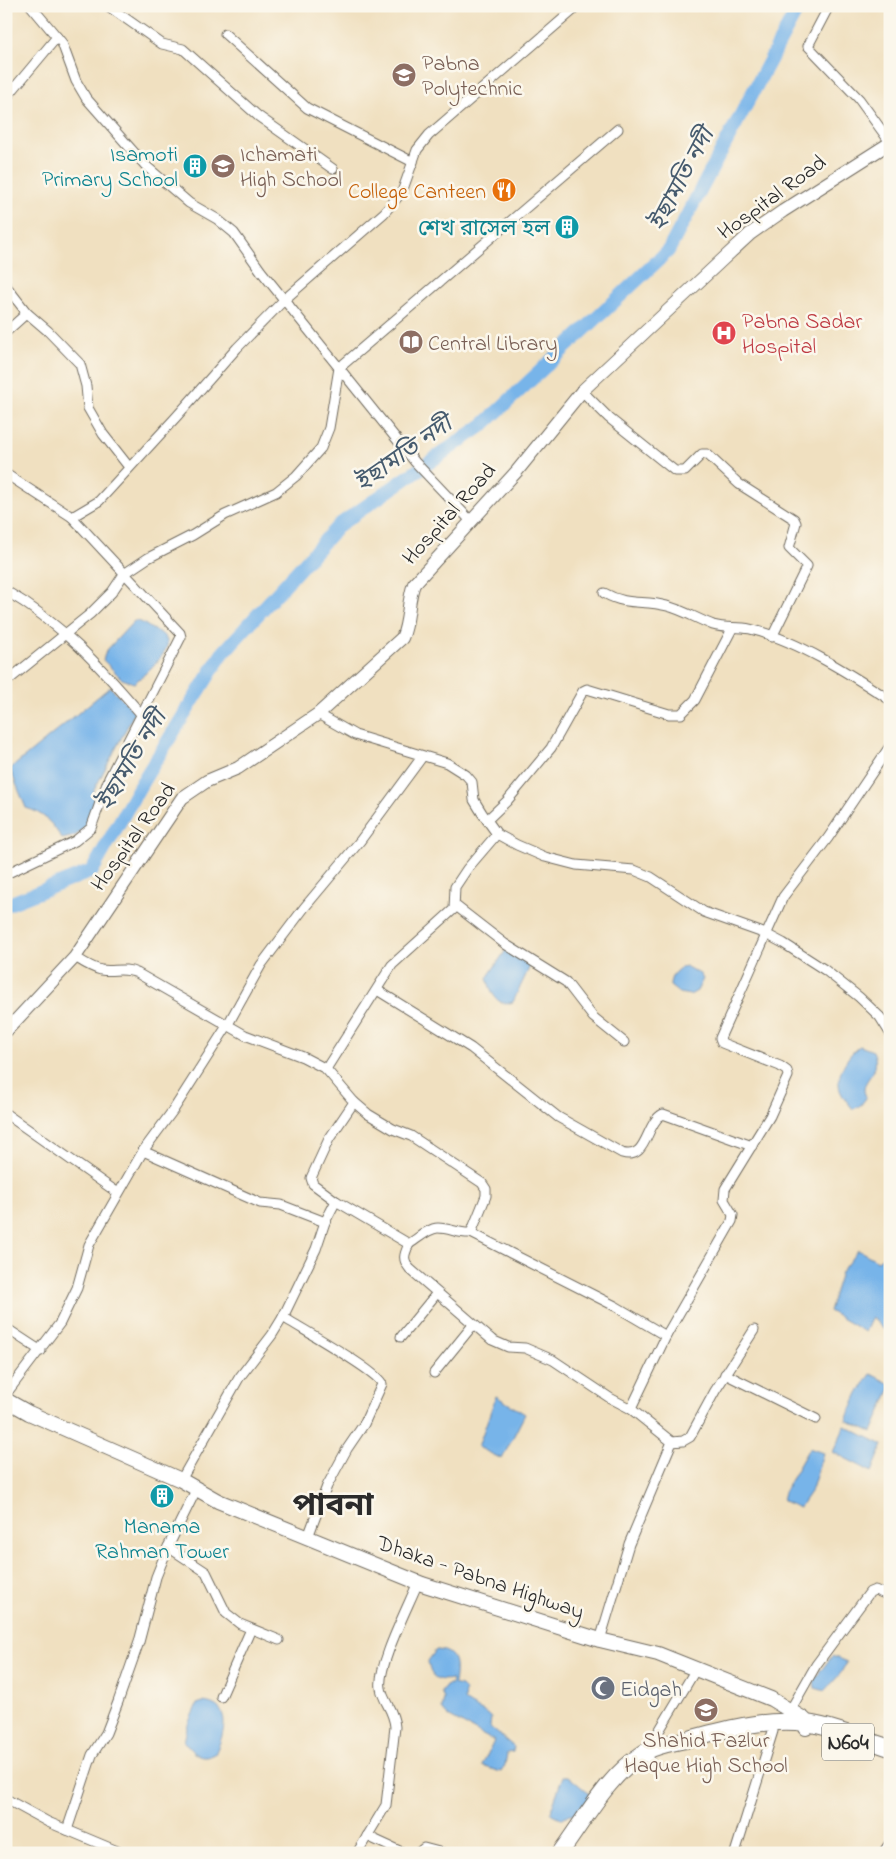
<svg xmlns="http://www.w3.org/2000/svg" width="896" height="1859" viewBox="0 0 896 1859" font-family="'Indie Flower','Noto Sans Bengali',sans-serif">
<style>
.water{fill:#77b4e9;stroke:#51708a}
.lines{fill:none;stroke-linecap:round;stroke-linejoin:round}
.river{stroke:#77b4e9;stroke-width:14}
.street-casing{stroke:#706a5f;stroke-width:11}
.secondary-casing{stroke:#706a5f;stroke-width:14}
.primary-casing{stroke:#706a5f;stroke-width:16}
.highway-casing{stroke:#706a5f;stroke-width:18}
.street{stroke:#fff;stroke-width:9}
.secondary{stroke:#fff;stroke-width:12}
.primary{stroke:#fff;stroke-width:14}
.highway{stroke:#fff;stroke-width:16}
.labels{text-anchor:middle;stroke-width:5;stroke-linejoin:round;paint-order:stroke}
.shield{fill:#fbf7ec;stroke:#696865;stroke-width:1}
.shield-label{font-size:21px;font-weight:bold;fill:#2b2b2b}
.education-label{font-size:22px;fill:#785e54;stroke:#fbf7ec;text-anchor:start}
.culture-label{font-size:22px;fill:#0d838f;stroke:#fbf7ec;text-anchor:end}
.food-label{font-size:22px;fill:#c56008;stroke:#fbf7ec;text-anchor:end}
.street-label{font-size:22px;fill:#2b2b2b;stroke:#fbf7ec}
.health-label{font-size:22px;fill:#be3a42;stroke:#fbf7ec;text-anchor:start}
.worship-label{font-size:22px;fill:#5b616d;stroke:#fbf7ec;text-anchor:start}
.water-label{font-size:24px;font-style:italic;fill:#465b6e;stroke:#fbf7ec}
.town-label{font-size:32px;font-weight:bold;fill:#2b2b2b;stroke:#fbf7ec}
</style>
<rect width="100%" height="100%" fill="#fbf7ec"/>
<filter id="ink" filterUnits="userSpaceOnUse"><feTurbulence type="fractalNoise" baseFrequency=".02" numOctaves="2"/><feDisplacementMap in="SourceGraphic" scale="10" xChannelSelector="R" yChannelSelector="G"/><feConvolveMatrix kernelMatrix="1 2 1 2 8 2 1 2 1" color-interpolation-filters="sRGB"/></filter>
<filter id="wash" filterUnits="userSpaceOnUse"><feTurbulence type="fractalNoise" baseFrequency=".0096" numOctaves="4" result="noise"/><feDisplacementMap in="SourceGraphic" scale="20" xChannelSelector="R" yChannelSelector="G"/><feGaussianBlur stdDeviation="1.12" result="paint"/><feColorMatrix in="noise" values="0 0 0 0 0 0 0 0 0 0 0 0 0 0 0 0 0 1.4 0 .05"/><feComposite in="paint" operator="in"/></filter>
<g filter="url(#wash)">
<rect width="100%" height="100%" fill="#f0e0c0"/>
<g class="water">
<path d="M134,621c9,0 11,4 18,8 6,3 12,4 15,12 4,11 -25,36 -33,42l-12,-4 -19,-19 3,-9z"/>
<path d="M110,687l25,25 -41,78 -1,18 -8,19 -10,9 -13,3c-10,-16 -18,-26 -36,-31l-16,-39z"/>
<path d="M508,947l23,17 -18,38c-17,6 -22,-11 -26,-24z"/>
<path d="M685,966l15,8 3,5 -6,12 -7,4 -11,-2 -9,-7c0,-10 6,-17 15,-20z"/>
<path d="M860,1046l13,5c9,21 -9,26 -9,39 0,3 2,5 2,8l-6,8 -7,3c-6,-8 -14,-15 -14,-25 -1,-13 11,-32 21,-38z"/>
<polygon points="858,1250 878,1261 890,1250 890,1331 883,1329 872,1317 865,1332 829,1311 841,1272"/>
<polygon points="871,1374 890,1384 890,1390 872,1432 846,1420 858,1393"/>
<polygon points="496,1396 525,1414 502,1459 478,1447"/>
<polygon points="845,1426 883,1445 872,1472 833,1452"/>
<polygon points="809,1448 823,1453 812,1489 799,1508 782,1500 784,1492"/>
<path d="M436,1650c23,0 20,18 18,34l7,2 4,4 -1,10c8,8 19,9 27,18l-1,9 24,20 -1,5 -6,1 -2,12 -4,7 -19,-6 12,-25 -46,-25 -6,-7 2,-11 -3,-6 7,-8h3l1,-5c-16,3 -22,-2 -24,-18z"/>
<polygon points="832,1656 847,1662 840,1674 825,1691 815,1688 814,1680"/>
<path d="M203,1702c31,3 21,33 12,52 -16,8 -21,-1 -31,-12l4,-18 9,-20z"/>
<polygon points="563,1776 568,1776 592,1796 579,1814 569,1814 561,1819 551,1814 552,1807"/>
</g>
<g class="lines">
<polyline class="river" points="6,905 92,871 141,784 222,654 339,525 483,425 668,251 799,6"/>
</g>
</g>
<g filter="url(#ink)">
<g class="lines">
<defs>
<g id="street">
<polyline points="31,6 62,43 76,81 86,98 146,166 189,203 217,219 234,233 261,271 415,462 470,520"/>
<polyline points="108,6 162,44 183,49 258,116 333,169"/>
<polyline points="829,6 808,46 859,99 890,142"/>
<polyline points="225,34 307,108 413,162"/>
<polyline points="6,98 57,37"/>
<polyline points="6,286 27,313 48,331 80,364 86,386 88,408 103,434 129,467"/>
<polyline points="6,332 27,313"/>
<polyline points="582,391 609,418 675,471 685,471 702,454 707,454 739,484 794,519 796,523 789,548 807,566 772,637"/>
<polyline points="6,474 72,517 99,501 177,416 237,348 285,299 384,213 402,192 417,150 429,135 578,6"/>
<path d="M6,591c54,31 95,76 135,123"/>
<path d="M604,593c25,14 39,6 63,13 16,4 30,13 46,19 12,4 25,1 37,4 47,11 100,45 140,71"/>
<polyline points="6,682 90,614 112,592 124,574 148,558 193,535 225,515 276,492 296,476 321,448 329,428 339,368 618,129"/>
<polyline points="318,714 355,735 447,763 466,775 472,782 474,800 482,813 497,834 517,845 545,857 576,865 634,870 651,877 704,912 766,934 783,943 825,970 859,997 880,1017 890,1033"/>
<polyline points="487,820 507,801 551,748 583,691 587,689 669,714 681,714 695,700 732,629"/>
<polyline points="6,874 75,841 91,828 109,778 181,637 180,633 72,517"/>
<polyline points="456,906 505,944 566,982 593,1017 624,1042"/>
<path d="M75,957c8,5 17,11 26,13 13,2 23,-3 36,3l108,62 58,22 23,12 28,33 14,12 25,15 18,7 71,47 4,6v7l-15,37"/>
<path d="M377,990l94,58 87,69 64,36c26,8 23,-30 41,-39l89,32"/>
<polyline points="326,1069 392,965 454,909 455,887 467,869 497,834"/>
<polyline points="6,1114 118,1193"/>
<path d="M143,1151l117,52 21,2 44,17 11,-21 73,43c8,-5 20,-16 29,-16 11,0 22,6 33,5l144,73 51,30"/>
<polyline points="336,1201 313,1184 311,1178 329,1139 354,1102"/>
<path d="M409,1244c-5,11 -7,15 1,25l82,71 16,7 17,1 28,12 57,38 21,11"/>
<path d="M283,1317c15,10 95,54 99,67l-18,40 -17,25 -20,37 -19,51"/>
<polyline points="6,1328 41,1351"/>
<polyline points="401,1337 437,1293"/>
<polyline points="434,1373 473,1325"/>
<polyline points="725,1374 816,1419"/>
<polyline points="6,1394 60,1323 77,1288 89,1245 143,1151 174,1109 227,1026 261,965 304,908 360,841 422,757"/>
<polyline points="672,1442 683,1441 690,1437 715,1391 754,1330"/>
<polyline points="181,1480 239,1378 272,1335 283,1317 316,1249 325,1222"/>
<polyline points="168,1547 206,1572 226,1613 240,1624 279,1640"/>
<polyline points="600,1640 629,1544 672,1442 631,1409 666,1336 732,1221 733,1215 724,1200 725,1189 770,1116 788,1076 787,1071 780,1066 722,1043 720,1038 783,897 828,838 890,746"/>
<polyline points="221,1697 251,1629"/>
<polyline points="791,1709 816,1665 870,1592 875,1590 890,1596"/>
<polyline points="650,1761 647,1751 696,1669"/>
<polyline points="6,1799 48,1822 122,1853"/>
<polyline points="67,1830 92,1755 106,1733 118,1702 139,1642 156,1577 168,1547 196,1490"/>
<polyline points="367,1836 404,1853"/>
<path d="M357,1853l29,-48 9,-78c-1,-17 -12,-25 -14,-39 -4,-22 28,-83 37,-106"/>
<polyline points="418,1853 424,1848 443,1853"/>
<polyline points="735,1853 773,1731"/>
<polyline points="883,1853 890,1843"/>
</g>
<path id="secondary" d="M6,1031l69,-74 107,-159 25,-17 31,-13 80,-54 84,-76c8,-17 5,-36 12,-54l103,-113 65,-80 140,-131 28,-26 33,-23 107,-68"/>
<polyline id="primary" points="6,1400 29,1413 181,1480 218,1501 422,1584 600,1640 658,1654 771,1699 804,1719 806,1728"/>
<path id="highway" d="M560,1853c26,-35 47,-77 85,-101 13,-8 34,-10 48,-14 36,-10 76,-20 113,-15 28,4 57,16 84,25"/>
</defs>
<use href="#street" class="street-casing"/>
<use href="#secondary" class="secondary-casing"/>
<use href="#primary" class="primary-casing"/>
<use href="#highway" class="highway-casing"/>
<use href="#street" class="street"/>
<use href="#secondary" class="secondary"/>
<use href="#primary" class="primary"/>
<use href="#highway" class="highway"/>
</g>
</g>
<defs>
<symbol id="university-disc" viewBox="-11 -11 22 22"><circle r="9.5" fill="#8d6e63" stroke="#fbf7ec"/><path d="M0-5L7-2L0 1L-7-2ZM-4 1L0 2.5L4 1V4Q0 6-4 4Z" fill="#fff"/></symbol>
<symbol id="building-disc" viewBox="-11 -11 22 22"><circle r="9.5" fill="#0f9aa8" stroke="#fbf7ec"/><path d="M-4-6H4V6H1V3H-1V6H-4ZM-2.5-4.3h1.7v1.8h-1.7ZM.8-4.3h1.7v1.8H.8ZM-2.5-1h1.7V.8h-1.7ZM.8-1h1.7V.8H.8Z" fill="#fff"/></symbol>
<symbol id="school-disc" viewBox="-11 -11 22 22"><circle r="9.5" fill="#8d6e63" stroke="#fbf7ec"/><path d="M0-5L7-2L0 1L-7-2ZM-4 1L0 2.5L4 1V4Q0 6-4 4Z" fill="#fff"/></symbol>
<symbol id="restaurant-disc" viewBox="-11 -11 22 22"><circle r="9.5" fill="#e8710a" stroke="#fbf7ec"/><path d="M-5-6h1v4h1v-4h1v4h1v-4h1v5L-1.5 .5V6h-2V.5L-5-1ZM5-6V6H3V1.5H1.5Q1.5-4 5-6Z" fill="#fff"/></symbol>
<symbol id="hospital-disc" viewBox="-11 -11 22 22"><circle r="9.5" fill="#e0444e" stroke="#fbf7ec"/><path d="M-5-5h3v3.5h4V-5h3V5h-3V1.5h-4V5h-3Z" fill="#fff"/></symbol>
<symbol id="library-disc" viewBox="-11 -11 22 22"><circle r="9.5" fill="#8d6e63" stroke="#fbf7ec"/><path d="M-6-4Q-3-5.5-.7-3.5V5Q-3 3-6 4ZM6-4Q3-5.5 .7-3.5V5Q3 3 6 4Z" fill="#fff"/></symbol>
<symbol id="mosque-disc" viewBox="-11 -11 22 22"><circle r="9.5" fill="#6b7280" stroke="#fbf7ec"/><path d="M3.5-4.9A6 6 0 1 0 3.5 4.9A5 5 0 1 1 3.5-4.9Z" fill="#fff"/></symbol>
</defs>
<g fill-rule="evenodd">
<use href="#university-disc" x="390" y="61" width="28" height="28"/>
<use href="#building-disc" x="181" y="152" width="28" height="28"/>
<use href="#school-disc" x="209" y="152" width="28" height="28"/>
<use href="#restaurant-disc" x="490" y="176" width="28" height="28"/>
<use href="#building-disc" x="553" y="213" width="28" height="28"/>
<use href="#hospital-disc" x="710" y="319" width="28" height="28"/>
<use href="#library-disc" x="397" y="328" width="28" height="28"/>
<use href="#building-disc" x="148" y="1482" width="28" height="28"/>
<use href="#mosque-disc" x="589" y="1674" width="28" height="28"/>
<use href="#school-disc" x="692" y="1696" width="28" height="28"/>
</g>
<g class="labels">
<rect class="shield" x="822" y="1723.5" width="52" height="37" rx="4"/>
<g class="shield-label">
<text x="848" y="1749">N604</text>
</g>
<g class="education-label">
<text x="422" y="70">Pabna<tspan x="422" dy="25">Polytechnic</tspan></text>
<text x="240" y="161">Ichamati<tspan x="240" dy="25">High School</tspan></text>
<text x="428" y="350">Central Library</text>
<text x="706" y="1747" text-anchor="middle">Shahid Fazlur<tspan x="706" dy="25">Haque High School</tspan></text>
</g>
<g class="culture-label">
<text x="178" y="161">Isamoti<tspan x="178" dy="25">Primary School</tspan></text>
<text x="550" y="235">শেখ রাসেল হল</text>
<text x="162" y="1533" text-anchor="middle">Manama<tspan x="162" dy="25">Rahman Tower</tspan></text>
</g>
<g class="food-label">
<text x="486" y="198">College Canteen</text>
</g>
<g class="street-label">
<text transform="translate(771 196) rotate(-36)" y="8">Hospital Road</text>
<text transform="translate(448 513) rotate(-48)" y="8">Hospital Road</text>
<text transform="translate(132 836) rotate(-54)" y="8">Hospital Road</text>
<text transform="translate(481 1576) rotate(19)" y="8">Dhaka - Pabna Highway</text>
</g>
<g class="health-label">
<text x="742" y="328">Pabna Sadar<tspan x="742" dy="25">Hospital</tspan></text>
</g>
<g class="worship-label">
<text x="620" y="1696">Eidgah</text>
</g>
<g class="water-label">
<text transform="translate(681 179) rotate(-62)" y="8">ইছামতি নদী</text>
<text transform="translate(403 453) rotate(-35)" y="8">ইছামতি নদী</text>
<text transform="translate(131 760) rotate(-59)" y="8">ইছামতি নদী</text>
</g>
<g class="town-label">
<text x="333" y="1515">পাবনা</text>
</g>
</g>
<rect width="896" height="1859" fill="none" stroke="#fbf7ec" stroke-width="25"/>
</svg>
